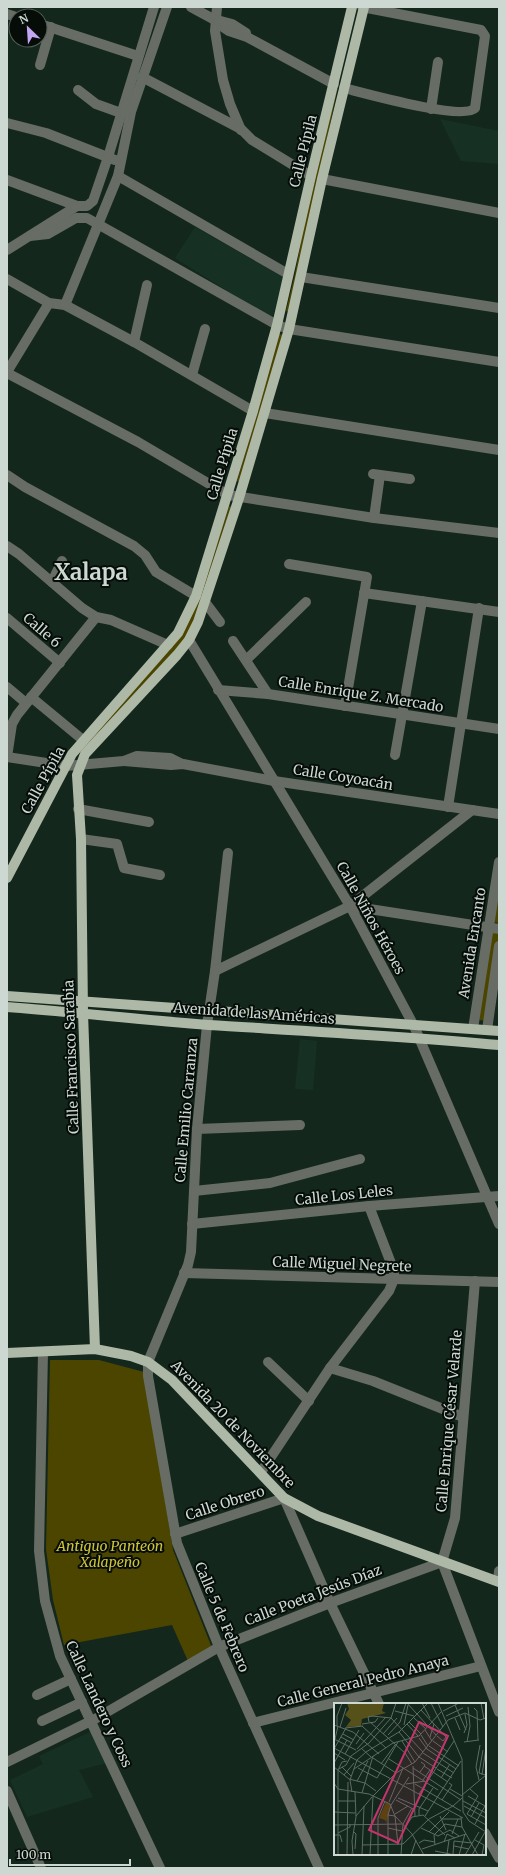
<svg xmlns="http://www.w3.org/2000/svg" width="506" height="1875" viewBox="0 0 506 1875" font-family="Merriweather,serif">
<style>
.built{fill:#163124}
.green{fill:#4b4500}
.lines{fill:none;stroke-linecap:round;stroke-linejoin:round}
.minor{stroke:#676c64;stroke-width:10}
.major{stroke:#aeb8a6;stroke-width:10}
.labels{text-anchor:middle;stroke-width:4;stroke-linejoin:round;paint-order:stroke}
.street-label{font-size:14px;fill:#ccd8d1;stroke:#060d09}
.park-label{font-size:14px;font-style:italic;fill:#d2c438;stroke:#060d09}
.town-label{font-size:22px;font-weight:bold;fill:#ccd8d1;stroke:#060d09}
.inset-road{fill:none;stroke:#5d6e64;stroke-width:1}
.view{fill:#c4356d;fill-opacity:0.15;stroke:#c4356d;stroke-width:2}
.inset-edge{fill:none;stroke:#ccd8d1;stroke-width:2}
</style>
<rect width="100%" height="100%" fill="#13271c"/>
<g class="built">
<polygon points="440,119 499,131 499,164 461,161"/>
<polygon points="195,227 283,277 272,319 175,258"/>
<polygon points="300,1039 317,1041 313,1090 295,1089"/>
<polygon points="92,1731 108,1763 79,1770 93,1797 27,1817 10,1780 43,1764 39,1756"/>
</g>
<g class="green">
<polygon points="338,86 291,312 286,311 295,274 314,172"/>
<polygon points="279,334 284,335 242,482 237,481"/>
<polygon points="229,506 233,507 194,623 185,639 86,750 82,747 165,655 200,596"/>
<polygon points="499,887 499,923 493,922"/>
<polygon points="491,932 499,934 486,1021 479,1020"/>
<polygon points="50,1360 99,1360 144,1372 173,1550 212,1648 188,1661 172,1625 64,1645 53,1600 46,1549"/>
</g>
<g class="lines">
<g class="minor">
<polyline points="191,7 215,20 220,25 229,31 247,37 334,84"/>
<polyline points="217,7 215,31 223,80 230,104 241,130"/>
<polyline points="7,14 16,17"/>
<polyline points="217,20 232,24 246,33"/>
<polyline points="40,24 138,56"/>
<polyline points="40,65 51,27"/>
<polyline points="142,77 241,129 252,140 311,176"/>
<path d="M344,88c20,5 120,33 131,20l10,-72 -4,-6 -119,-23"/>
<polyline points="78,90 96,104 121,113"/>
<polyline points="431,109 438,62"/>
<polyline points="7,123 46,133 115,160"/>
<polyline points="118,176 288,274"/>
<polyline points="322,179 499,213"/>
<polyline points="7,180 77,206"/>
<polyline points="30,236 48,234 76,218 87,218 277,325 289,329 499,362"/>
<polyline points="7,250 77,206 87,206 93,201 108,157 154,7"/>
<polyline points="301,277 499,308"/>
<polyline points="7,279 49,303 65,305 134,342 253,411"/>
<polyline points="65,305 118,176 131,112 167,7"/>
<polyline points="134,342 147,285"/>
<polyline points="7,372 49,303"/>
<polyline points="7,373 138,442 228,495 374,518 499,533"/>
<polyline points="192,375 205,329"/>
<polyline points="265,413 499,450"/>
<polyline points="373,474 410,479"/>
<polyline points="7,475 25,487 134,546 145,555 156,572 196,596"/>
<polyline points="374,518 380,475"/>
<polyline points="7,546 19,554 82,608 96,617 111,620 168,645"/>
<polyline points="289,564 367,577 345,706"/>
<polyline points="52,582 62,561"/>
<polyline points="364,593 499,612"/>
<polyline points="205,602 220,622"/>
<polyline points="7,618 60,663"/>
<polyline points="189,640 350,906 414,1026 499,1224"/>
<polyline points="233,641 268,694"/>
<polyline points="246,660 306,602"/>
<polyline points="7,687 26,703"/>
<polyline points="218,690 268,694 499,729"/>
<polyline points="31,697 83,740"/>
<polyline points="395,755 422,601"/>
<polyline points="7,757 66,766 124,761 137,756 170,758 182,764"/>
<polyline points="7,757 12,724 17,715 96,617"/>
<polyline points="124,761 171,765 183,764 274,781 499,814"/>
<polyline points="448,807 479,608"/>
<polyline points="78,809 149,822"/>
<polyline points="81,839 117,844 124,868 160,875"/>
<polyline points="228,853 215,971 207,1025 197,1129 191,1252 188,1265 148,1362 148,1376 177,1543 219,1647 319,1868"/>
<polyline points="350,906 499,929"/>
<polyline points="215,971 350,906 472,810"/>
<polyline points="473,1029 499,862"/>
<polyline points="487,1030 499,946"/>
<polyline points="197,1129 300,1125"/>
<polyline points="194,1191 270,1183 360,1159"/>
<polyline points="192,1224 369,1206 499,1196"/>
<polyline points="184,1273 499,1282"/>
<polyline points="43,1352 39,1551 45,1601 60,1656 160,1868"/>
<polyline points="268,1362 309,1401"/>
<polyline points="330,1368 373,1381 463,1417"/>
<polyline points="261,1472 330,1368 389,1291 394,1279 394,1271 369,1206"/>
<polyline points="175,1534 284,1498 330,1603 379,1704"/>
<polyline points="442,1562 455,1518 475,1281"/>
<polyline points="442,1562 499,1712"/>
<polyline points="498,1581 499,1571"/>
<polyline points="37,1695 71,1679"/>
<polyline points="42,1721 82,1702"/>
<polyline points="253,1723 481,1666"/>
<polyline points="7,1762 95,1719 219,1647 330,1603 442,1562"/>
<polyline points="7,1791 41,1868"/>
<polyline points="485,1833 499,1858"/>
</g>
<g class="major">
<polyline points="7,878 72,754 178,633 196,596 253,411 277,325 311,176 352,7"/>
<polyline points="7,996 499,1031"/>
<path d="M7,1007c67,5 135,13 202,18 97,6 193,11 290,20"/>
<polyline points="95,1349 83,1013 81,839 77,775 85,754 177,655 189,640 198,622 239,498 289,329 322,179 364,7"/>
<polyline points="7,1353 95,1349 131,1356 148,1362 172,1380 284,1498 318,1516 499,1582"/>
</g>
</g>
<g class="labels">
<g class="street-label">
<text transform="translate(303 151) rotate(-76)" y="5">Calle Pípila</text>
<text transform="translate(222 464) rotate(-73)" y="5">Calle Pípila</text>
<text transform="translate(42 630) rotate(41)" y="5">Calle 6</text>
<text transform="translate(361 694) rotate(9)" y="5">Calle Enrique Z. Mercado</text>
<text transform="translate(343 777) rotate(9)" y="5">Calle Coyoacán</text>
<text transform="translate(43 780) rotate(-61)" y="5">Calle Pípila</text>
<text transform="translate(371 918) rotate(61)" y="5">Calle Niños Héroes</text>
<text transform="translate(472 943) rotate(-81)" y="5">Avenida Encanto</text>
<text transform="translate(254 1013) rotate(4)" y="5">Avenida de las Américas</text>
<text transform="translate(71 1057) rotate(-92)" y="5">Calle Francisco Sarabia</text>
<text transform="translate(186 1110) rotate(-85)" y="5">Calle Emilio Carranza</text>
<text transform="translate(344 1195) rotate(-6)" y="5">Calle Los Leles</text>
<text transform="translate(342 1264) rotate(2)" y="5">Calle Miguel Negrete</text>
<text transform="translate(449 1421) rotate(-85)" y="5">Calle Enrique César Velarde</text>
<text transform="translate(233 1424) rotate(46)" y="5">Avenida 20 de Noviembre</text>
<text transform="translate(225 1503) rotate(-18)" y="5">Calle Obrero</text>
<text transform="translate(313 1595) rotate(-21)" y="5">Calle Poeta Jesús Díaz</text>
<text transform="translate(222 1617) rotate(67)" y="5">Calle 5 de Febrero</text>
<text transform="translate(363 1681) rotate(-14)" y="5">Calle General Pedro Anaya</text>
<text transform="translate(99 1704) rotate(65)" y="5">Calle Landero y Coss</text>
</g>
<g class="park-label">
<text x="110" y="1551">Antiguo Panteón<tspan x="110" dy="16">Xalapeño</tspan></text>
</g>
<g class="town-label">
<text x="91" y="580">Xalapa</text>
</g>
</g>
<g transform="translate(334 1703)">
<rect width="152" height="152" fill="#13271c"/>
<path d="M52,99l5,3 -5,18 -1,-3 -6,-2z" fill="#4b4500"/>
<path d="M13,0h37l-2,8 4,2 -24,6 -1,7 -15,1 5,-7 -6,-5 4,-6z" fill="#56501a"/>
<path class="inset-road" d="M73,0l29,32M88,0l8,15M97,0l12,24M104,0l24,56 1,53 6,9 17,11M147,0l3,16M121,2l11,25M140,5l3,3 1,29M87,7l25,27 -3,4 -6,-5M61,8l19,5M109,8l16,-8M112,13l17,-8M79,14l13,12M121,15l5,12M35,19l-1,-5 4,-1 19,2 32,34M36,19l35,31 7,11M75,19l12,12M28,21l13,-2 3,-4M73,21l11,12M0,22l19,7 26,22M70,22l4,-20M3,23v-10l5,-13M28,23l24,22M6,24l6,-19M11,25l18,-2M91,27l7,11M65,29l20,25 17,11M130,30l3,-8 -2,-11M9,31l11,6M49,31l14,-16M54,32l12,-13 6,-19M87,32l7,11M7,34l11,6M96,34l4,-13M85,35l8,11 29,20M0,36l22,11M1,36l3,-13M68,38l13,21M99,38l15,11M130,39l15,-2M133,39l3,-16 -2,-19M22,41l8,-11M95,43l30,20M0,45l129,70M27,45l10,9M0,46l12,-21M23,46l29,-32M149,47l-4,23 7,2M0,50l11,7M89,50l31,20M11,51l14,-24M17,53l18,-13 22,-25 5,-15M39,55l23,15M55,56l49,31M0,60l13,-23M47,61l14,-19M79,63l2,50M90,63l24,16M0,64l15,12 16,4 11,8M8,64l9,9M24,65l19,10M79,65l48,32M5,66l7,-4 5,-9M20,66l39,-26 26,-7 22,-24M103,66l15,9M86,69l5,-7 -4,-3M10,72l10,-12M148,72l4,-27M43,75l21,-36M107,75l9,-14M89,77l7,-10M145,77l-3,-13 4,-22M23,78l11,-20M0,80l4,6 31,5 21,10 5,12 17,18 12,21M72,81l19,-3M81,81l46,27M116,86l12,7M18,89l-2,-12 7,-20 9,-8 33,-20 29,-29M28,90l11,-37M85,91l35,-53M128,92l24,-20M39,93l23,-23 19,-11 33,-42 17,-7 15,7 6,-2M134,93l17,10M64,95l30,13M62,97l19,10M108,97l10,-15 -3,-2M4,98h17M129,98l23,12M55,99l14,-34M130,103l22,12M0,109l21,1M61,111l13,-8M133,111l11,-18 -8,-7M133,111l19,11M54,112l7,1 3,29M85,112v-6l14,-21M22,113l16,-19M91,113l36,-55M106,113l6,14M127,114l1,10 16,28M137,114l8,-14M108,116h19M69,121l9,-16M141,121l11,-20M0,122l68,-1M72,123l6,-9 11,-2 22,20M54,125l14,3M87,125l17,8 12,-6 9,6M20,129l2,2 -1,15M95,129l20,-20M4,130l12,-6v-3M118,131l6,-15M0,132h6l2,7M141,137l9,5 -2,10M120,138l18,2M110,139l3,-8 8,4M85,140l5,-3 11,2M28,142l41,-1 26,-25 24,-13 9,-8M101,142l-1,-10 11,-11 17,3M120,143l15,3M88,146l44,-15M101,148l20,4M113,151l2,-14M119,151l1,-13M4,152v-85l4,-8 5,-1M13,152l1,-73M19,152l-1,-14 4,-24 -1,-25M28,152l2,-49M36,152l3,-59M44,152v-37l7,-17M54,152v-40l3,-10 18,-28M67,152l2,-31M77,152l5,-15M125,152l6,-21M131,152l14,-23M138,152l13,-23"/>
<path class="view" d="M85,19l29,14 -50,107 -29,-13z"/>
<rect width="152" height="152" class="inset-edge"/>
</g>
<rect width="506" height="1875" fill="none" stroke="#ccd8d1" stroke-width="16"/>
<g transform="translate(28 28) rotate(335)"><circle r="19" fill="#060d09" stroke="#555e59"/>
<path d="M0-3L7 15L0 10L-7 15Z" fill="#c3a7f2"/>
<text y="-6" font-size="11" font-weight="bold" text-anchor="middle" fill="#ccd8d1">N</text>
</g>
<path d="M10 1859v6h120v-6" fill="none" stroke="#ccd8d1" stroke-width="2"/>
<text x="16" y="1859" font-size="12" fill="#ccd8d1" stroke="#060d09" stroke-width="3" paint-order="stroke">100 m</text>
</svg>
